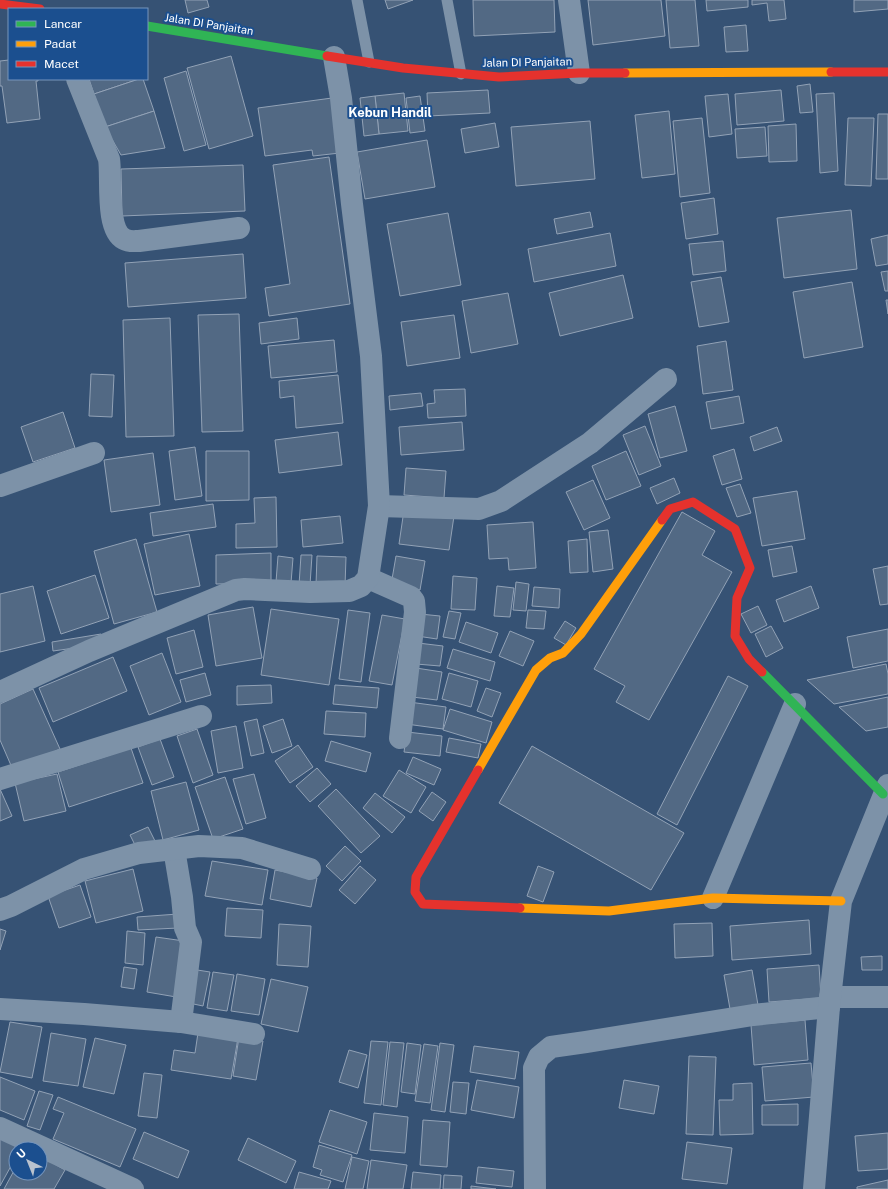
<svg xmlns="http://www.w3.org/2000/svg" width="888" height="1189" viewBox="0 0 888 1189" font-family="'Public Sans',sans-serif">
<style>
.building{fill:#526984;stroke:#92a2b6}
.lines{fill:none;stroke-linecap:round;stroke-linejoin:round}
.lane{stroke:#7d92a8;stroke-width:11}
.street{stroke:#7d92a8;stroke-width:22}
.fast{stroke:#30b455;stroke-width:9}
.slow{stroke:#ff9f0a;stroke-width:9}
.jam{stroke:#e5322d;stroke-width:9}
.labels{text-anchor:middle;stroke-width:4;stroke-linejoin:round;paint-order:stroke}
.street-label{font-size:11px;fill:#fff;stroke:#1b4f8f}
.quarter-label{font-size:13px;font-weight:bold;fill:#fff;stroke:#1b4f8f}
</style>
<rect width="100%" height="100%" fill="#365274"/>
<g class="building">
<polygon points="185,0 207,0 209,7 188,13"/>
<polygon points="385,0 413,0 388,9"/>
<polygon points="473,0 554,0 555,32 474,36"/>
<polygon points="588,0 661,0 665,36 593,45"/>
<polygon points="666,0 695,0 699,46 670,48"/>
<polygon points="706,0 748,0 748,7 707,11"/>
<polygon points="752,0 784,0 786,19 769,21 767,3 752,5"/>
<polygon points="854,0 888,0 888,9 854,12"/>
<polygon points="746,25 748,51 726,52 724,27"/>
<polygon points="231,56 253,136 209,149 187,68"/>
<polygon points="9,60 9,79 38,79 38,81 36,81 40,119 7,123 2,86 0,86 0,61"/>
<polygon points="186,71 206,145 184,151 164,78"/>
<polygon points="89,79 139,79 94,94"/>
<polygon points="139,79 143,79 154,111 105,127 94,94"/>
<polygon points="810,84 813,112 800,113 797,86"/>
<polygon points="488,90 490,113 428,116 427,93"/>
<polygon points="781,90 784,121 737,125 735,94"/>
<polygon points="404,93 408,131 379,134 375,96"/>
<polygon points="834,93 838,171 820,173 816,94"/>
<polygon points="728,94 732,134 709,137 705,96"/>
<polygon points="375,96 379,134 364,136 360,98"/>
<polygon points="420,96 425,131 410,133 406,98"/>
<polygon points="332,98 340,153 313,156 312,150 265,156 258,108"/>
<polygon points="154,111 165,148 121,155 105,127"/>
<polygon points="669,111 675,174 642,178 635,115"/>
<polygon points="878,114 888,114 888,179 876,179"/>
<polygon points="702,118 710,193 680,197 673,121"/>
<polygon points="848,118 874,118 871,186 845,185"/>
<polygon points="590,121 595,179 516,186 511,127"/>
<polygon points="495,123 499,147 465,153 461,129"/>
<polygon points="796,124 797,161 769,162 768,126"/>
<polygon points="765,127 767,156 737,158 735,129"/>
<polygon points="427,140 435,187 365,199 357,152"/>
<polygon points="329,157 350,304 269,316 265,288 290,284 273,165"/>
<polygon points="243,165 245,211 122,216 121,169"/>
<polygon points="714,198 718,234 686,239 681,203"/>
<polygon points="851,210 857,269 784,278 777,218"/>
<polygon points="590,212 593,227 557,234 554,219"/>
<polygon points="448,213 461,285 400,296 387,224"/>
<polygon points="610,233 616,266 534,282 528,249"/>
<polygon points="888,235 888,264 876,266 871,239"/>
<polygon points="723,241 726,271 693,275 689,244"/>
<polygon points="243,254 246,298 128,307 125,263"/>
<polygon points="888,271 888,291 885,291 881,272"/>
<polygon points="623,275 633,318 560,336 549,293"/>
<polygon points="721,277 729,322 699,327 691,282"/>
<polygon points="852,282 863,347 804,358 793,292"/>
<polygon points="508,293 518,344 471,353 462,301"/>
<polygon points="886,300 888,300 888,314"/>
<polygon points="239,314 243,431 202,432 198,315"/>
<polygon points="454,315 460,358 407,366 401,322"/>
<polygon points="170,318 174,436 126,437 123,320"/>
<polygon points="297,318 299,339 261,344 259,323"/>
<polygon points="334,340 337,372 271,378 268,346"/>
<polygon points="726,341 733,390 703,394 697,346"/>
<polygon points="91,374 114,375 112,417 89,416"/>
<polygon points="338,375 343,423 296,428 294,396 280,398 279,381"/>
<polygon points="465,389 466,416 428,418 427,404 435,403 434,390"/>
<polygon points="421,393 423,406 390,410 389,396"/>
<polygon points="739,396 744,423 711,429 706,402"/>
<polygon points="675,406 687,451 660,458 648,414"/>
<polygon points="63,412 75,448 33,462 21,427"/>
<polygon points="462,422 464,450 401,455 399,427"/>
<polygon points="645,426 661,466 639,475 623,435"/>
<polygon points="777,427 782,441 754,451 750,437"/>
<polygon points="338,432 342,465 279,473 275,440"/>
<polygon points="195,447 202,496 175,500 169,451"/>
<polygon points="734,449 742,479 722,485 713,456"/>
<polygon points="206,451 249,451 249,500 206,501"/>
<polygon points="626,451 641,486 606,500 592,466"/>
<polygon points="153,453 160,505 111,512 104,460"/>
<polygon points="406,468 446,471 444,498 404,495"/>
<polygon points="674,478 680,493 657,504 650,488"/>
<polygon points="593,480 610,518 584,530 566,492"/>
<polygon points="740,484 751,513 737,517 726,488"/>
<polygon points="797,491 805,539 762,546 753,498"/>
<polygon points="276,497 277,547 236,548 236,524 255,523 254,498"/>
<polygon points="213,504 216,527 153,536 150,513"/>
<polygon points="404,510 454,516 449,550 399,544"/>
<polygon points="682,512 715,531 702,555 732,572 649,720 616,702 625,686 594,669"/>
<polygon points="340,516 343,543 303,547 301,520"/>
<polygon points="533,522 536,568 509,570 508,558 489,559 487,525"/>
<polygon points="608,530 613,569 593,572 589,532"/>
<polygon points="189,534 200,586 155,595 144,544"/>
<polygon points="136,539 157,612 114,624 94,551"/>
<polygon points="587,539 588,572 570,573 568,541"/>
<polygon points="792,546 797,572 773,577 768,550"/>
<polygon points="271,553 271,583 216,584 216,555"/>
<polygon points="301,555 312,555 310,585 299,585"/>
<polygon points="278,556 293,558 291,583 276,582"/>
<polygon points="317,556 346,557 345,586 316,585"/>
<polygon points="396,556 425,561 420,590 391,585"/>
<polygon points="888,566 888,604 880,605 873,569"/>
<polygon points="95,575 109,618 61,634 47,591"/>
<polygon points="453,576 477,578 475,610 451,609"/>
<polygon points="516,582 529,584 526,611 513,610"/>
<polygon points="33,586 45,641 0,652 0,594"/>
<polygon points="497,586 514,588 510,617 494,616"/>
<polygon points="811,586 819,608 784,622 776,600"/>
<polygon points="534,587 560,589 559,608 532,606"/>
<polygon points="758,606 767,625 751,633 741,614"/>
<polygon points="253,607 262,658 216,666 208,615"/>
<polygon points="271,609 339,619 329,685 261,675"/>
<polygon points="348,610 370,613 361,682 339,679"/>
<polygon points="528,610 546,611 544,629 526,628"/>
<polygon points="449,611 461,613 455,639 443,637"/>
<polygon points="420,614 440,616 437,639 417,636"/>
<polygon points="382,615 405,619 392,685 369,681"/>
<polygon points="565,621 576,628 566,645 554,638"/>
<polygon points="466,622 498,633 491,653 459,642"/>
<polygon points="771,626 783,648 766,657 755,634"/>
<polygon points="888,629 888,661 853,668 847,637"/>
<polygon points="194,630 203,667 176,674 167,638"/>
<polygon points="510,631 534,641 523,666 499,656"/>
<polygon points="101,634 103,644 53,651 52,642"/>
<polygon points="418,643 443,646 440,666 416,664"/>
<polygon points="453,649 495,662 490,681 447,668"/>
<polygon points="162,653 181,702 149,715 130,666"/>
<polygon points="113,657 127,691 53,722 39,688"/>
<polygon points="886,664 888,674 888,694 834,704 807,680"/>
<polygon points="416,668 442,672 437,700 412,697"/>
<polygon points="205,673 211,695 186,702 180,680"/>
<polygon points="449,673 478,681 471,707 442,699"/>
<polygon points="728,676 748,686 677,825 657,814"/>
<polygon points="271,685 272,703 237,705 237,686"/>
<polygon points="335,685 379,688 377,708 333,704"/>
<polygon points="486,688 501,693 492,717 477,711"/>
<polygon points="33,689 60,749 13,770 0,740 0,704"/>
<polygon points="888,697 888,727 866,731 839,707"/>
<polygon points="409,702 446,707 443,729 406,724"/>
<polygon points="450,709 492,722 486,743 443,730"/>
<polygon points="326,711 366,713 365,737 324,734"/>
<polygon points="257,719 264,753 251,756 244,722"/>
<polygon points="283,719 292,746 272,753 263,726"/>
<polygon points="236,726 243,768 218,773 211,731"/>
<polygon points="197,729 213,775 193,783 177,736"/>
<polygon points="407,732 442,736 440,756 404,752"/>
<polygon points="449,738 481,744 478,758 446,752"/>
<polygon points="160,739 174,777 152,785 138,747"/>
<polygon points="331,741 371,753 366,772 325,761"/>
<polygon points="298,745 313,767 290,783 275,761"/>
<polygon points="532,746 684,833 651,890 499,803"/>
<polygon points="131,748 143,783 69,807 58,772"/>
<polygon points="413,757 441,769 434,785 406,773"/>
<polygon points="317,768 331,784 310,802 296,786"/>
<polygon points="399,770 426,787 411,813 383,796"/>
<polygon points="57,774 66,811 24,821 15,783"/>
<polygon points="254,774 266,818 246,824 233,779"/>
<polygon points="225,777 243,829 213,839 195,787"/>
<polygon points="186,782 199,830 163,840 151,791"/>
<polygon points="0,789 12,816 0,821"/>
<polygon points="336,789 380,836 361,853 318,806"/>
<polygon points="432,792 446,802 433,821 419,811"/>
<polygon points="375,793 405,817 392,833 363,808"/>
<polygon points="148,827 155,841 137,849 130,835"/>
<polygon points="345,846 361,861 342,881 326,866"/>
<polygon points="212,861 268,870 262,905 205,896"/>
<polygon points="360,866 376,880 355,904 339,890"/>
<polygon points="538,866 554,872 543,902 527,896"/>
<polygon points="133,869 143,911 96,923 85,881"/>
<polygon points="275,870 317,878 311,907 270,899"/>
<polygon points="80,885 91,917 59,928 48,896"/>
<polygon points="227,908 263,910 261,938 225,936"/>
<polygon points="178,914 178,928 138,930 137,917"/>
<polygon points="809,920 811,954 732,960 730,926"/>
<polygon points="712,923 713,956 675,958 674,924"/>
<polygon points="279,924 311,926 308,967 277,965"/>
<polygon points="0,929 6,931 0,950"/>
<polygon points="127,931 145,933 143,965 125,963"/>
<polygon points="156,937 191,942 182,998 147,992"/>
<polygon points="882,956 882,970 862,970 861,957"/>
<polygon points="819,965 821,998 769,1002 767,969"/>
<polygon points="124,967 137,969 134,989 121,987"/>
<polygon points="191,969 210,972 203,1006 184,1002"/>
<polygon points="752,970 758,1005 730,1009 724,975"/>
<polygon points="213,972 234,975 227,1011 207,1008"/>
<polygon points="237,974 265,979 259,1015 231,1011"/>
<polygon points="271,979 308,987 298,1032 261,1024"/>
<polygon points="805,1020 808,1060 754,1065 751,1025"/>
<polygon points="10,1022 42,1027 32,1078 0,1072"/>
<polygon points="199,1026 239,1032 231,1079 171,1070 174,1050 195,1053"/>
<polygon points="51,1033 86,1039 78,1086 43,1081"/>
<polygon points="239,1037 263,1041 256,1080 233,1076"/>
<polygon points="95,1038 126,1045 114,1094 83,1087"/>
<polygon points="371,1041 388,1042 381,1105 364,1103"/>
<polygon points="390,1042 404,1043 397,1107 383,1105"/>
<polygon points="407,1043 421,1045 415,1094 401,1092"/>
<polygon points="440,1043 454,1045 445,1112 431,1110"/>
<polygon points="424,1044 438,1046 430,1103 415,1101"/>
<polygon points="474,1046 519,1052 515,1079 470,1072"/>
<polygon points="349,1050 367,1055 358,1088 339,1082"/>
<polygon points="689,1056 716,1057 713,1135 686,1134"/>
<polygon points="811,1063 814,1097 765,1101 762,1067"/>
<polygon points="144,1073 162,1075 157,1118 138,1116"/>
<polygon points="0,1077 35,1091 24,1120 0,1110"/>
<polygon points="477,1080 519,1087 514,1118 471,1110"/>
<polygon points="624,1080 659,1086 654,1114 619,1108"/>
<polygon points="453,1082 469,1083 466,1114 450,1112"/>
<polygon points="752,1083 753,1134 720,1135 719,1100 733,1100 733,1084"/>
<polygon points="39,1091 53,1095 40,1130 27,1126"/>
<polygon points="58,1097 136,1129 120,1167 53,1139 64,1113 53,1109"/>
<polygon points="798,1104 798,1125 762,1125 762,1105"/>
<polygon points="330,1110 367,1122 357,1154 319,1142"/>
<polygon points="374,1113 408,1117 405,1153 370,1150"/>
<polygon points="423,1120 450,1122 447,1167 420,1165"/>
<polygon points="144,1132 189,1151 178,1178 133,1159"/>
<polygon points="888,1133 888,1169 858,1171 855,1136"/>
<polygon points="0,1137 20,1149 16,1149 16,1157 0,1186"/>
<polygon points="248,1138 296,1161 286,1183 238,1160"/>
<polygon points="687,1142 732,1148 727,1184 682,1179"/>
<polygon points="319,1145 352,1155 343,1182 320,1175 322,1170 313,1167"/>
<polygon points="40,1156 65,1170 54,1189 4,1189 16,1167 16,1173 40,1173"/>
<polygon points="352,1157 369,1161 363,1189 345,1189"/>
<polygon points="371,1160 407,1165 403,1189 367,1189"/>
<polygon points="478,1167 514,1171 512,1187 476,1183"/>
<polygon points="299,1172 331,1181 328,1189 294,1189"/>
<polygon points="413,1172 441,1175 440,1189 411,1189"/>
<polygon points="444,1175 462,1176 461,1189 443,1189"/>
<polygon points="888,1180 888,1189 857,1189 857,1187"/>
<polygon points="471,1186 496,1189 471,1189"/>
</g>
<g class="lines">
<g class="lane">
<polyline points="357,0 369,62"/>
<polyline points="447,0 461,74"/>
</g>
<g class="street">
<polyline points="569,0 579,73"/>
<path d="M77,79l32,80c3,18 -4,70 15,80 5,3 10,2 15,2l100,-13"/>
<polyline points="0,486 94,453"/>
<polyline points="379,506 479,509 501,501 590,443 666,379"/>
<polyline points="368,578 411,597 414,601 415,612 400,738"/>
<polyline points="0,692 89,651 236,590 245,589 310,592 349,591 361,586 368,578 379,506 371,356 352,204 341,98 334,57"/>
<polyline points="0,779 201,716"/>
<polyline points="174,849 182,897 185,928 191,942 181,1022"/>
<polyline points="713,898 795,704"/>
<polyline points="0,910 11,906 84,869 139,853 199,846 242,848 310,869"/>
<polyline points="830,997 888,997"/>
<polyline points="0,1009 84,1014 181,1022 254,1034"/>
<polyline points="0,1128 133,1189"/>
<polyline points="535,1189 534,1068 539,1057 551,1047 586,1042 753,1015 829,1007"/>
<polyline points="814,1189 829,1007 841,901 888,785"/>
</g>
<g class="fast">
<polyline points="147,26 327,56"/>
<polyline points="762,672 883,794"/>
</g>
<g class="slow">
<polyline points="625,73 831,72"/>
<polyline points="478,770 536,670 550,658 563,653 581,634 662,520"/>
<polyline points="520,908 609,911 713,898 841,901"/>
</g>
<g class="jam">
<polyline points="0,4 40,9"/>
<polyline points="327,56 403,68 499,77 579,73 625,73"/>
<polyline points="831,72 888,72"/>
<polyline points="662,520 670,509 693,502 735,529 750,568 737,598 735,636 749,659 762,672"/>
<polyline points="478,770 416,877 415,892 423,904 520,908"/>
</g>
</g>
<g class="labels">
<g class="street-label">
<text transform="translate(209 24) rotate(9)" y="4">Jalan DI Panjaitan</text>
<text transform="translate(527 62) rotate(-1)" y="4">Jalan DI Panjaitan</text>
</g>
<g class="quarter-label">
<text x="390" y="117">Kebun Handil</text>
</g>
</g>
<rect x="8" y="8" width="140" height="72" fill="#1b4f8f" stroke="#7695bc"/>
<rect x="16" y="21" width="20" height="6" fill="#30b455" stroke="#7695bc"/>
<text x="44" y="28" font-size="12" fill="#ffffff">Lancar</text>
<rect x="16" y="41" width="20" height="6" fill="#ff9f0a" stroke="#7695bc"/>
<text x="44" y="48" font-size="12" fill="#ffffff">Padat</text>
<rect x="16" y="61" width="20" height="6" fill="#e5322d" stroke="#7695bc"/>
<text x="44" y="68" font-size="12" fill="#ffffff">Macet</text>
<g transform="translate(28 1161) rotate(317)"><circle r="19" fill="#1b4f8f" stroke="#7695bc"/>
<path d="M0-3L7 15L0 10L-7 15Z" fill="#b9c2ce"/>
<text y="-6" font-size="11" font-weight="bold" text-anchor="middle" fill="#ffffff">U</text>
</g>
</svg>
